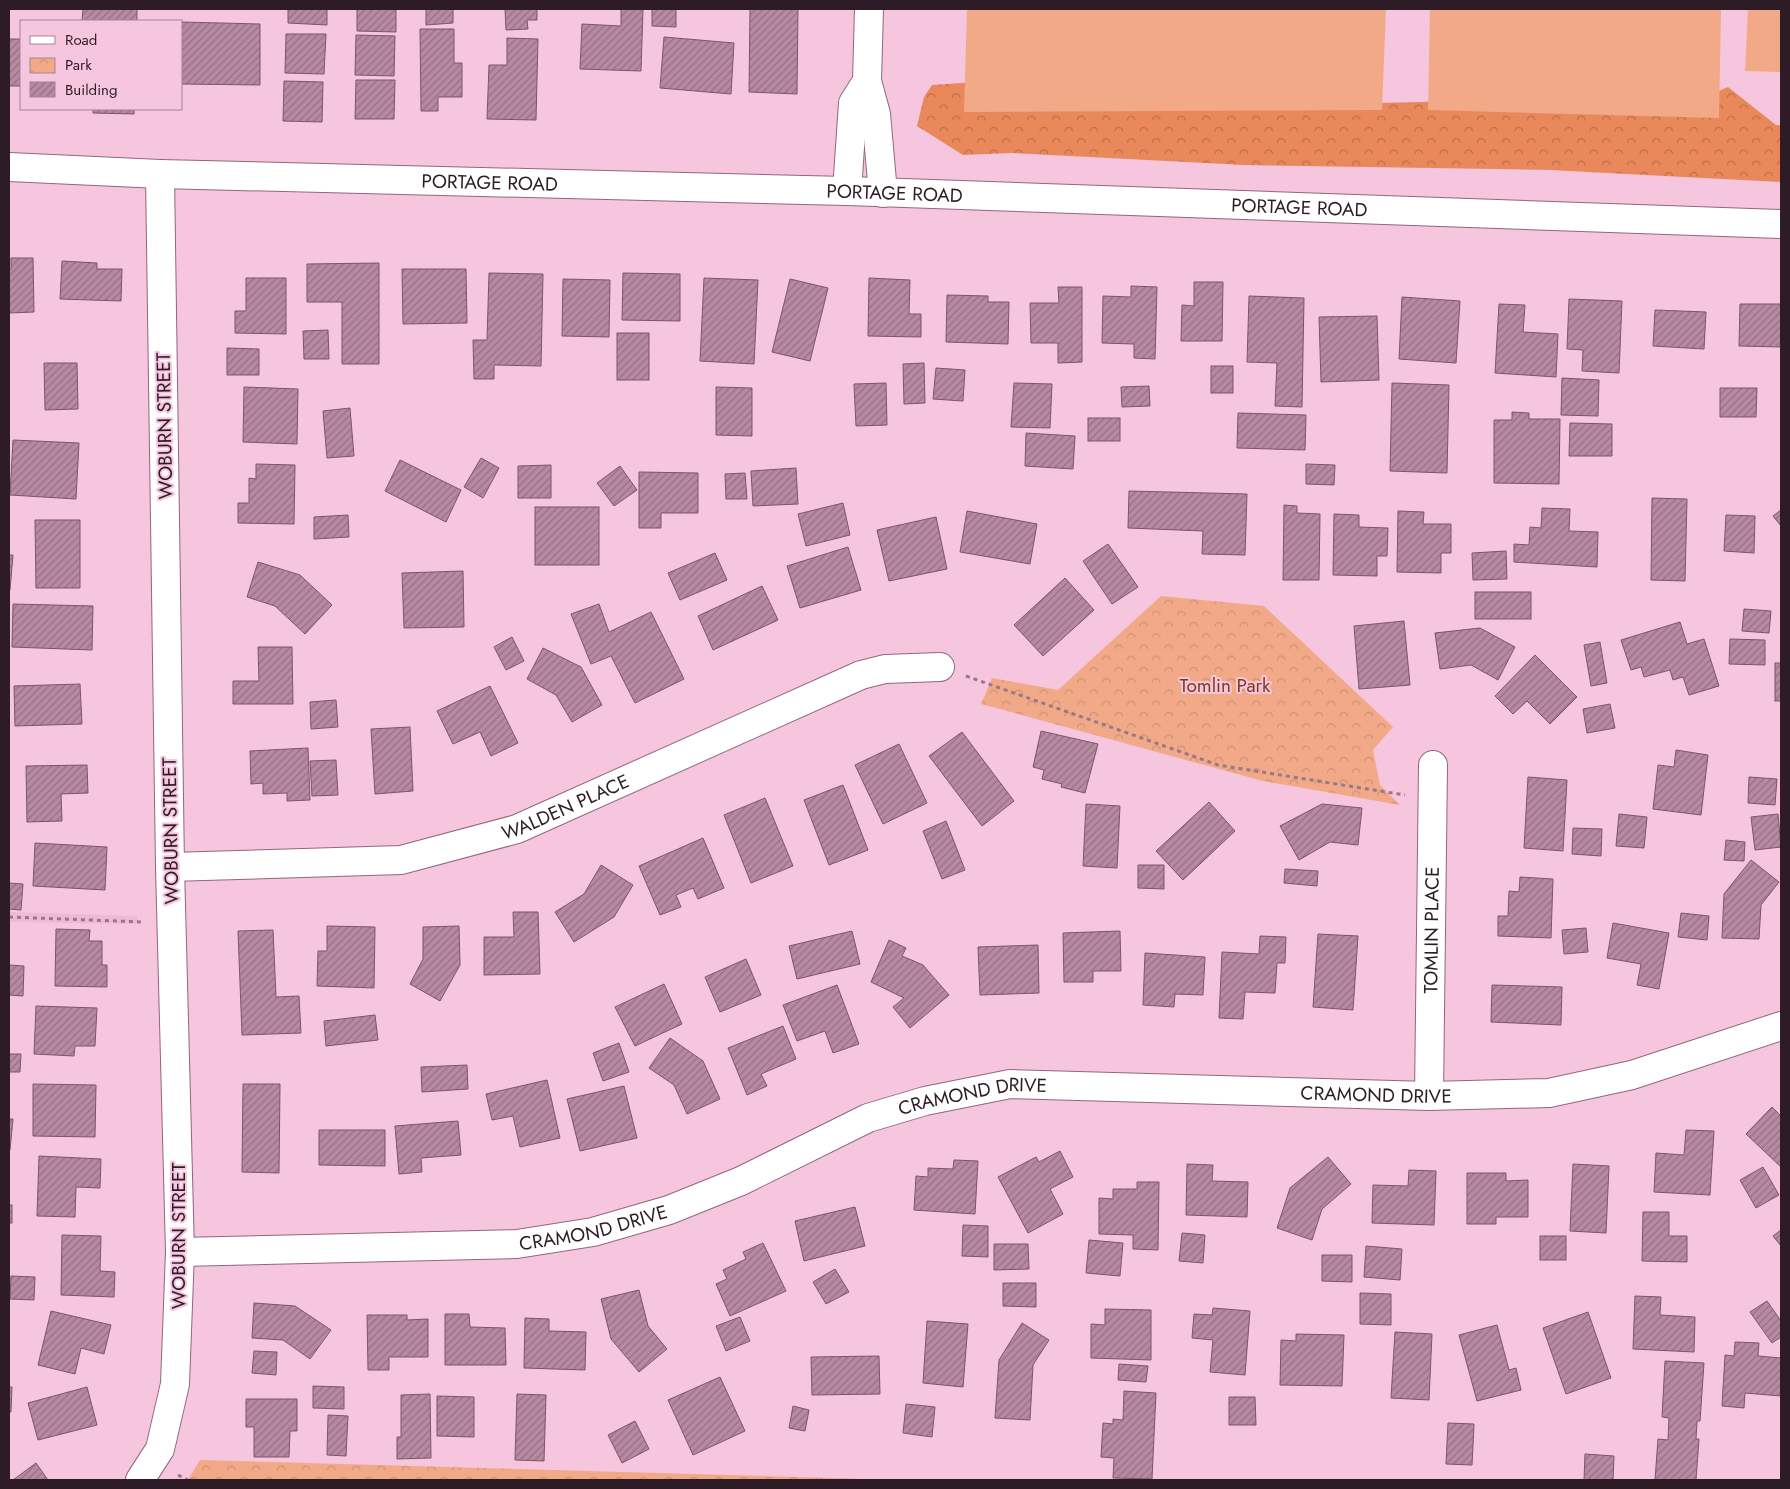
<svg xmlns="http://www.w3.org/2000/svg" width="1790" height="1489" viewBox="0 0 1790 1489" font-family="Jost,sans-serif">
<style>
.built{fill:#efb8d6}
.forest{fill:url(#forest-crowns)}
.park{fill:url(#park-crowns)}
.pitch{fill:#f1a988}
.building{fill:url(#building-hatch);stroke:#7d546b}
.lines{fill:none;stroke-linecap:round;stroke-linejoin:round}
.street-casing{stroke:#91677e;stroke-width:30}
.secondary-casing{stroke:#91677e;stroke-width:30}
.path{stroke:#997789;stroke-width:3;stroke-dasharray:4 4;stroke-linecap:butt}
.street{stroke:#fff;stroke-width:28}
.secondary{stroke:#fff;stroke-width:28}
.labels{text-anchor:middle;stroke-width:4;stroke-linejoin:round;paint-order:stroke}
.street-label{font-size:19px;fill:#2d1b25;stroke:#f6c6df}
.park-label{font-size:19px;fill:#7b3c1c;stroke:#f6c6df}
</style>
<defs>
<pattern id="forest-crowns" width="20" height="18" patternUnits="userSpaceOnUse" patternTransform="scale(1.25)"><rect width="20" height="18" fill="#e9885a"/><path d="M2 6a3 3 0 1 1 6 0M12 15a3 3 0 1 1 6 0" fill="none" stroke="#bd6e4a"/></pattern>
<pattern id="park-crowns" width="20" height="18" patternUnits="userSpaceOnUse" patternTransform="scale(1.25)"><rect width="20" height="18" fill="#f1a988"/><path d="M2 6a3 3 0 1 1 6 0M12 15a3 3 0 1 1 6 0" fill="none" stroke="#cf9175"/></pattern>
<pattern id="building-hatch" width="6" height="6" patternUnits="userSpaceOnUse" patternTransform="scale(1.25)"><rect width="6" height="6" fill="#b78aa2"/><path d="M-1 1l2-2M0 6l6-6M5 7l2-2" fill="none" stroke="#957084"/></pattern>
</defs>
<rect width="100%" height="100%" fill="#f6c6df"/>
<polygon class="built" points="9,912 137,916 138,924 9,922"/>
<polygon class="forest" points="977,82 1379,103 1541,99 1681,107 1728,87 1776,125 1781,125 1781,182 1550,170 1244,165 1012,153 963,155 917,126 924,97 932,85"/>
<g class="park">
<polygon points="1161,596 1264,606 1393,727 1373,750 1380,785 1400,805 1263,781 981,704 992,678 1058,690"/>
<polygon points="200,1460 900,1480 188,1480"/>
</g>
<g class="pitch">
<polygon points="967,9 1386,9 1382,110 964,112"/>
<polygon points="1430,9 1721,9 1719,118 1428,110"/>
<polygon points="1748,9 1781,9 1781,72 1745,71"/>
</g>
<g class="building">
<polygon points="83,9 137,9 137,21 82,21"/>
<polygon points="288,9 327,9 327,25 288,23"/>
<polygon points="357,9 396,9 396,32 357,31"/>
<polygon points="426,9 453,9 453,23 426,25"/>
<polygon points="505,9 537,9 537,20 527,20 528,29 506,30"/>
<polygon points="621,9 643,9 641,71 580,69 582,24 621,26"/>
<polygon points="652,9 676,9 676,27 652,26"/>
<polygon points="750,9 798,9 797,94 749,92"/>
<polygon points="181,22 260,24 260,85 181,84"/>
<polygon points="420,29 454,29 454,63 462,63 462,97 438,97 438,111 421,111"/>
<polygon points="286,34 326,34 324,74 285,73"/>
<polygon points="356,35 395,36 394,76 355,75"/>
<polygon points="664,37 734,43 731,94 660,88"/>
<polygon points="507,38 538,39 536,120 487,119 489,65 507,65"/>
<rect x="9" y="39" width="12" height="47"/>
<polygon points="356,80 395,80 394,119 355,119"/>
<polygon points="284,81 323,82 322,122 283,121"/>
<polygon points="93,109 134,109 134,114 93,113"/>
<polygon points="11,258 33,258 34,312 9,313 9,269 11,269"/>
<polygon points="62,261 97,263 97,269 122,269 121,301 60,299"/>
<polygon points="379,263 379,364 342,364 342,302 307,302 307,264"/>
<polygon points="402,269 466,269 467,323 403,324"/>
<polygon points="489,273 543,274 541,366 494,365 494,379 474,379 473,340 487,340"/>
<polygon points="623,273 680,274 680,321 622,320"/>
<polygon points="246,278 286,278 286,334 235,333 235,311 246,311"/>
<polygon points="704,278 758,280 754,364 700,361"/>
<polygon points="869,278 910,280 909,314 921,314 921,337 868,336"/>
<polygon points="563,279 610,280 609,337 562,336"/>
<polygon points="790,279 828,288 810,361 772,352"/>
<polygon points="1194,282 1223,282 1222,341 1181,341 1182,305 1194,306"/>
<polygon points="1131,286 1157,287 1155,359 1134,358 1134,344 1102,343 1103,296 1131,297"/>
<polygon points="1058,287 1082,287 1082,362 1058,363 1058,343 1031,343 1030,303 1059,303"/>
<polygon points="947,295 988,296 988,302 1009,302 1008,344 946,342"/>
<polygon points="1249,296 1304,298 1302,407 1275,406 1277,363 1247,362"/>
<polygon points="1402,297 1460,301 1456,363 1399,359"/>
<polygon points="1569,299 1622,301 1619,373 1582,371 1583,350 1567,349"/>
<polygon points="1499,304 1525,305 1523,332 1558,334 1556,377 1495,373"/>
<polygon points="1740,304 1781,304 1781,347 1739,346"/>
<polygon points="1655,310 1706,312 1704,349 1653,346"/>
<polygon points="1377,316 1379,380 1321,382 1319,317"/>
<polygon points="328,330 329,359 304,359 303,331"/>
<rect x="617" y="333" width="32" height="47"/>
<polygon points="227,348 259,349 259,375 227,375"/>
<polygon points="44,363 77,363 78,409 45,410"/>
<polygon points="924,363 925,403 904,404 903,364"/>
<rect x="1211" y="366" width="22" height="27"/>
<polygon points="936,368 965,370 963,401 933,399"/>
<polygon points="1562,378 1599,380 1598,416 1561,415"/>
<polygon points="886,383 887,425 856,426 854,384"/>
<polygon points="1014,383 1052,384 1050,428 1011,427"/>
<polygon points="1392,383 1449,385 1447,473 1390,471"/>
<polygon points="1149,386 1150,406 1122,407 1121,387"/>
<polygon points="244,387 298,389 297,444 243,442"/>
<polygon points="716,387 752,388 752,436 716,435"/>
<polygon points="1720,388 1757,388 1756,417 1720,417"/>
<polygon points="350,408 354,456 327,458 323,411"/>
<polygon points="1512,412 1529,413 1529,419 1560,419 1559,484 1494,483 1494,420 1512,420"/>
<polygon points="1238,413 1306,415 1305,450 1237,448"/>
<rect x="1088" y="418" width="32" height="23"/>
<polygon points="1570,423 1612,424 1612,456 1569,456"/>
<polygon points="1026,433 1075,436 1073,469 1025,466"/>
<polygon points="13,440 79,443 76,499 10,495"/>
<polygon points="481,458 499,468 483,498 464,487"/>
<polygon points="400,460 461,490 446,522 385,491"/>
<polygon points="256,464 295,465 294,524 238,523 238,503 249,503 249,478 256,479"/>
<polygon points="1306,464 1335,465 1334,485 1306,484"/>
<polygon points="551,465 551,498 518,498 518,466"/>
<polygon points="620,466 637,490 614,506 597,483"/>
<polygon points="796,468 798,504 753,506 751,471"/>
<polygon points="639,472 698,473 698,513 661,513 661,528 639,528"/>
<polygon points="745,473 747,499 726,499 725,474"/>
<polygon points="1129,491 1247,494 1245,555 1202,554 1203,531 1128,528"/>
<polygon points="1652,498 1687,499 1685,581 1651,580"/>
<polygon points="843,503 850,535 806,546 798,514"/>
<polygon points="1284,505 1297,506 1297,513 1320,514 1319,580 1283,580"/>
<rect x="535" y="507" width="64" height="58"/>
<polygon points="1542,508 1570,509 1569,531 1598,532 1597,567 1514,562 1514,544 1529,545 1530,527 1541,528"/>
<polygon points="1781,510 1781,526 1773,516"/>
<polygon points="967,511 1037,524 1030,564 960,552"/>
<polygon points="1398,511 1424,512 1423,524 1451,524 1451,553 1441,553 1441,573 1397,572"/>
<polygon points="1334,514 1359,515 1359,527 1388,528 1387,556 1377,556 1377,576 1333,575"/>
<polygon points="348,515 349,537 314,539 314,517"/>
<polygon points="1726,515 1755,516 1754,553 1724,551"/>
<polygon points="936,517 947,569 889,581 877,530"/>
<polygon points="35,520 80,520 80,588 36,588"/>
<polygon points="1108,544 1138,587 1112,604 1083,561"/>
<polygon points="848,547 861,590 800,608 787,566"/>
<polygon points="1506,551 1507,579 1473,580 1472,553"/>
<polygon points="715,553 727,580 680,600 668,573"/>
<polygon points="9,555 13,555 10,590 9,590"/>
<polygon points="258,562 300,575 332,605 305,634 275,606 247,597"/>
<polygon points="463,571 464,627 404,628 402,573"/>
<polygon points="1065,578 1094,610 1043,656 1014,625"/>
<polygon points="762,586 778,620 713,650 698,616"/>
<rect x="1475" y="592" width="56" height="27"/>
<polygon points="13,604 93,606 92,650 12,647"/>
<polygon points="599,604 609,632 651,612 684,679 635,703 611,656 591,664 571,614"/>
<polygon points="1744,609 1771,611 1769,633 1742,631"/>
<polygon points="1404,621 1410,685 1359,689 1354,626"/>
<polygon points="1680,622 1687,644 1704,639 1719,686 1689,695 1683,677 1673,680 1670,670 1644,677 1641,667 1631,670 1621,640"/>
<polygon points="1480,628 1515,647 1498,680 1471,665 1440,669 1435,633"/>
<polygon points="512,637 524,661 506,670 494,647"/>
<polygon points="1730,639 1765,640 1765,665 1729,664"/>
<polygon points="1600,642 1607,683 1591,686 1584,645"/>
<polygon points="258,647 292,647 293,704 233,704 233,681 259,681"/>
<polygon points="543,648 581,667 602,705 572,722 556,695 527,679"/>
<polygon points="1535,655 1577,697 1550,724 1527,701 1513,714 1495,696"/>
<rect x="1775" y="663" width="6" height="38"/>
<polygon points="80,684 82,724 15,726 14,686"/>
<polygon points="490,686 518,743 491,756 480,732 453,744 437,711"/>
<polygon points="336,700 338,727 311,729 310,702"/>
<polygon points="1610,704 1615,728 1587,733 1583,709"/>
<polygon points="410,727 413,791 375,794 371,729"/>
<polygon points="1041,731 1098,744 1085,793 1061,787 1062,784 1042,779 1044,770 1033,767"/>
<polygon points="962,732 1014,801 982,826 929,756"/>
<polygon points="899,744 927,803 883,824 855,765"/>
<polygon points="308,748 310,800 287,801 287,793 263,794 263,783 251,784 250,751"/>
<polygon points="1676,750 1708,755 1701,815 1653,809 1658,765 1674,767"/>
<polygon points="336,760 338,795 312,796 310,761"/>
<polygon points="87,765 88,793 61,794 62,821 27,822 26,766"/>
<polygon points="1528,777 1567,780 1563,851 1524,848"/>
<polygon points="1749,777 1777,779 1775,805 1748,803"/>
<polygon points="843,785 868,850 829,865 804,800"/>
<polygon points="765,798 793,866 751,883 724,815"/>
<polygon points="1209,802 1235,831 1183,880 1156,851"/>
<polygon points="1086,804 1120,806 1117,868 1083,866"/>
<polygon points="1322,804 1362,808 1358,845 1330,842 1299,860 1280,826"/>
<polygon points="1619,814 1647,817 1644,848 1616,846"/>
<polygon points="1778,814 1781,847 1755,850 1751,817"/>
<polygon points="946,821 965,870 942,879 923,831"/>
<polygon points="1573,828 1602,829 1601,856 1572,854"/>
<polygon points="703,838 724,888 698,899 693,888 676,895 681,907 660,915 639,866"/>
<polygon points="1726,840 1745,842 1744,861 1724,860"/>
<polygon points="35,843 107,847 105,890 33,886"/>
<polygon points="1751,860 1779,882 1761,905 1759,939 1722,938 1724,894"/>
<polygon points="601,865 633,885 614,917 574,942 555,912 584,894"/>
<polygon points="1138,865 1164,865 1164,889 1138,888"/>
<polygon points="1285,869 1318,871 1317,886 1284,883"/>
<polygon points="1520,877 1553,879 1551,938 1498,936 1498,916 1508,916 1509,891 1519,892"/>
<polygon points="9,883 23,884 21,910 9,909"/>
<polygon points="513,912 538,912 540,974 484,975 484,937 514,937"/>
<polygon points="1681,913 1709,916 1707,940 1678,937"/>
<polygon points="1613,923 1669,933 1659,989 1637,985 1641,964 1607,958"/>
<polygon points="327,926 375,927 374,988 317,986 318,951 327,951"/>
<polygon points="459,926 460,965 440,1001 410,984 423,959 423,927"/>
<polygon points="1586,928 1588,952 1564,954 1562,930"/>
<polygon points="56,929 90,930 89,941 102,941 102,965 107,965 107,987 55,986"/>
<polygon points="273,930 276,997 299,996 301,1033 242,1035 238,931"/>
<polygon points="852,931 860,964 797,979 789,946"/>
<polygon points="1120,931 1121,971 1093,971 1093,982 1064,982 1063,933"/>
<polygon points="1318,934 1358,936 1353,1010 1313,1007"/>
<polygon points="1260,936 1286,937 1285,963 1277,963 1275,993 1245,992 1243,1019 1219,1018 1222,952 1259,954"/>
<polygon points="889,940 906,948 902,956 923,965 949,995 910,1028 893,1007 904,998 871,982"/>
<polygon points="1038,945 1039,993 980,995 978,947"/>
<polygon points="1145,953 1205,957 1203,995 1175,994 1174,1007 1143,1005"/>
<polygon points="746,959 761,995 720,1012 705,977"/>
<polygon points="9,965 24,966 23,996 9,995"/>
<polygon points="664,984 682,1024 635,1046 615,1007"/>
<polygon points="837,985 859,1044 833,1053 825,1031 797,1041 783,1005"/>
<polygon points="1492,985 1562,987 1561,1025 1491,1022"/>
<polygon points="36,1006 97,1008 95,1046 75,1046 74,1056 34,1054"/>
<polygon points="375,1015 378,1040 326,1046 324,1021"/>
<polygon points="783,1026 796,1059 761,1074 767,1086 747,1095 728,1048"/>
<polygon points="670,1038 703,1061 720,1099 687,1114 674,1085 649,1068"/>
<polygon points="619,1043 629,1072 603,1081 593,1053"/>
<polygon points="9,1054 21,1054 20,1072 9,1072"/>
<polygon points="467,1065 468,1089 422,1092 421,1067"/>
<polygon points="547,1080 560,1138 520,1147 513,1116 492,1120 486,1094"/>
<polygon points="33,1084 96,1085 95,1137 33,1136"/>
<polygon points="243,1084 280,1084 279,1173 242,1172"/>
<polygon points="624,1086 637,1138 580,1151 567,1099"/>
<polygon points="1772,1107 1781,1116 1781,1167 1746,1134"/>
<polygon points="9,1119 13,1119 10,1150 9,1150"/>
<polygon points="458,1121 461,1155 421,1158 422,1172 399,1174 395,1126"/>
<polygon points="319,1130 385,1130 385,1166 319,1165"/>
<polygon points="1686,1130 1714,1131 1710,1195 1654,1192 1656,1153 1684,1155"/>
<polygon points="1060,1151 1073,1177 1050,1189 1063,1214 1028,1233 998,1177 1036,1157 1039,1162"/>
<polygon points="39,1156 101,1159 100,1188 76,1187 75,1217 37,1216"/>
<polygon points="1328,1157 1351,1184 1322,1209 1312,1240 1277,1228 1290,1188"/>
<polygon points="954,1160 978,1161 975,1214 914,1210 916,1176 928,1177 928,1168 953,1169"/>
<polygon points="1187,1164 1213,1165 1212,1181 1248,1182 1247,1217 1186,1215"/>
<polygon points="1573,1164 1609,1166 1606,1233 1570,1231"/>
<polygon points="1763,1167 1779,1195 1756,1208 1740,1180"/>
<polygon points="1409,1170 1436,1171 1434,1225 1372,1223 1373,1185 1408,1186"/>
<polygon points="1467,1173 1506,1173 1506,1181 1528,1180 1528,1217 1496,1217 1496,1224 1467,1224"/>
<polygon points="1137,1182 1159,1182 1158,1250 1133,1249 1133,1235 1099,1234 1099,1198 1113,1199 1113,1189 1137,1189"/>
<rect x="9" y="1205" width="3" height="18"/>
<polygon points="855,1207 865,1246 804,1261 795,1221"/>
<polygon points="1643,1212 1669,1212 1669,1236 1687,1236 1687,1262 1642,1261"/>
<polygon points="963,1225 988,1226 988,1257 962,1256"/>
<polygon points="1781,1230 1781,1246 1773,1236"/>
<polygon points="1182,1233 1205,1235 1203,1263 1179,1261"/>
<polygon points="62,1235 101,1236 100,1271 115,1272 114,1297 61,1295"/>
<rect x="1540" y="1236" width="26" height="24"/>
<polygon points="1089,1240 1123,1243 1120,1276 1086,1273"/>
<polygon points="763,1243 786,1291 730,1316 716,1284 727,1279 723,1270 746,1259 743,1252"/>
<polygon points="994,1244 1028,1244 1029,1269 994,1270"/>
<polygon points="1366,1246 1402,1249 1400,1280 1364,1277"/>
<polygon points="1322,1255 1352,1255 1352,1282 1322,1281"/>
<polygon points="835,1269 849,1292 826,1304 813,1282"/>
<polygon points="11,1276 35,1277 34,1300 10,1299"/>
<polygon points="1003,1283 1036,1283 1036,1307 1003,1306"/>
<polygon points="639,1290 648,1326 667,1349 639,1372 611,1339 601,1299"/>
<polygon points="1360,1293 1391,1294 1391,1325 1360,1324"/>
<polygon points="1635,1296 1661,1297 1660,1315 1695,1317 1694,1352 1633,1349"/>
<polygon points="1767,1301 1781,1321 1781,1337 1772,1343 1750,1312"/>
<polygon points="254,1303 295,1306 331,1330 310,1359 283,1340 252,1338"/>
<polygon points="1213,1308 1250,1311 1245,1375 1210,1372 1213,1340 1192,1338 1194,1314 1212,1315"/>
<polygon points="1105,1309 1151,1310 1151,1360 1091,1358 1091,1324 1105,1325"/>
<polygon points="51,1311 111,1325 104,1354 81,1348 75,1374 38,1365"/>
<polygon points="1588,1312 1611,1378 1566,1394 1543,1328"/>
<polygon points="445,1314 469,1314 470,1327 505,1328 506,1365 445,1365"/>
<polygon points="367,1315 407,1315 407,1320 428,1319 428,1357 389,1357 389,1370 368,1370"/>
<polygon points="740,1317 750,1341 726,1351 716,1326"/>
<polygon points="525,1318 549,1319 549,1331 586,1332 585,1370 524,1368"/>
<polygon points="927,1321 968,1324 963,1387 923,1383"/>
<polygon points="1022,1323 1049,1340 1033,1365 1030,1420 995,1418 999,1360"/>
<polygon points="1497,1325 1509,1370 1516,1368 1521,1390 1477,1401 1459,1335"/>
<polygon points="1395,1332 1432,1334 1429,1400 1391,1398"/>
<polygon points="1296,1334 1344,1335 1342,1386 1280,1385 1281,1340 1296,1341"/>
<polygon points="1735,1342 1759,1343 1758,1356 1781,1358 1781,1396 1745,1393 1744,1408 1722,1406 1725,1355 1734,1356"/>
<polygon points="254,1351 277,1352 276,1375 252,1373"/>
<polygon points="879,1356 880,1394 812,1395 811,1357"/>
<polygon points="1665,1361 1704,1363 1700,1421 1697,1421 1696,1439 1699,1439 1696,1480 1655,1480 1658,1439 1668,1440 1669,1418 1662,1417"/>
<polygon points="1119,1364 1148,1366 1146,1382 1118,1380"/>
<polygon points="720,1377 745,1431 693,1455 668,1400"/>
<polygon points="313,1386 344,1387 344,1409 313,1408"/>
<polygon points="9,1387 12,1387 11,1412 9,1412"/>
<polygon points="87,1387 97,1425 38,1440 28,1403"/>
<polygon points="1124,1391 1156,1393 1152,1479 1113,1478 1114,1458 1101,1457 1103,1423 1113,1424 1113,1419 1123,1420"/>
<polygon points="430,1394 431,1458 397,1459 397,1437 401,1437 401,1395"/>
<polygon points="517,1394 546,1395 544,1461 515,1460"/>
<polygon points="437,1396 474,1397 474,1437 437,1436"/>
<polygon points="1229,1397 1255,1397 1256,1425 1229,1425"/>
<polygon points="246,1399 297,1399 297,1431 290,1431 289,1457 254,1457 254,1427 246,1427"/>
<polygon points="906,1404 935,1407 932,1437 903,1433"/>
<polygon points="793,1406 809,1410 805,1431 789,1428"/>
<polygon points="328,1415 348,1416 346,1456 327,1455"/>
<polygon points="635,1421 649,1449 622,1463 608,1435"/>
<polygon points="1448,1423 1474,1424 1472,1465 1446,1464"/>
<polygon points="1585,1454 1614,1456 1613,1480 1584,1480"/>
<polygon points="36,1463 48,1480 13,1480"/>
</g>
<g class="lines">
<defs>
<g id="street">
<path id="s1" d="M170,867l231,-7 116,-31 344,-154 24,-6 55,-2"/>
<path id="s2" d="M1429,1096l4,-331"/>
<path id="s3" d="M180,1252l337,-8 76,-12 76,-22 72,-29 127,-63 57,-17 85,-17 419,12 120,-3 83,-18 149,-49"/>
</g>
<g id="secondary">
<polyline points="869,9 867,81 876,114 883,193"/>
<path id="s4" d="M9,167l151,7 687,17 934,33"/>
<polyline points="847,191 853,103 867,81"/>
<polyline points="140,1480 160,1449 175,1384 180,1252 170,867 160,174"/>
</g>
</defs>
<use href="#street" class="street-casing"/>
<use href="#secondary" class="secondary-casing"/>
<g class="path">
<polyline points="966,676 1218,765 1405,795"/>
<polyline points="9,917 144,922"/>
<polyline points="178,1475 188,1480"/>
</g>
<use href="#street" class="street"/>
<use href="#secondary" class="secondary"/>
</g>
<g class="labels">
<g class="street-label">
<text dy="7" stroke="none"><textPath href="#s4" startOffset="481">PORTAGE ROAD</textPath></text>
<text dy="7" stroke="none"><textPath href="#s4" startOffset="886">PORTAGE ROAD</textPath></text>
<text dy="7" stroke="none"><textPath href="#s4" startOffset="1291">PORTAGE ROAD</textPath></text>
<text transform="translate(164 426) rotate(-91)" y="7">WOBURN STREET</text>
<text dy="7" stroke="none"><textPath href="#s1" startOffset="404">WALDEN PLACE</textPath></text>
<text transform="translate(170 831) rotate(-91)" y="7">WOBURN STREET</text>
<text dy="7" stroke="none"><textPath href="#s2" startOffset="166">TOMLIN PLACE</textPath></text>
<text dy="7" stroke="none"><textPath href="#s3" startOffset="1225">CRAMOND DRIVE</textPath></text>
<text dy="7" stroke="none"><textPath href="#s3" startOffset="820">CRAMOND DRIVE</textPath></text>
<text dy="7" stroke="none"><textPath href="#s3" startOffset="415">CRAMOND DRIVE</textPath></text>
<text transform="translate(178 1236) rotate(-90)" y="7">WOBURN STREET</text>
</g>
<g class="park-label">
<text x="1225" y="692">Tomlin Park</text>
</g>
</g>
<rect width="1790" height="1489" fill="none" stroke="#2d1b25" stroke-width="20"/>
<rect x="20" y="20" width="162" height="90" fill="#f6c6df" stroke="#a68295"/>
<rect x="30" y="36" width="25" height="8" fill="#ffffff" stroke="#a68295"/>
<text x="65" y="45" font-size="15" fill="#2d1b25">Road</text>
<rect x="30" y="58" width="25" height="15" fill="url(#park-crowns)" stroke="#a68295"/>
<text x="65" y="70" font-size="15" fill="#2d1b25">Park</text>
<rect x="30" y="82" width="25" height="15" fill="url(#building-hatch)" stroke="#a68295"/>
<text x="65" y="95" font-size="15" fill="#2d1b25">Building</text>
</svg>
